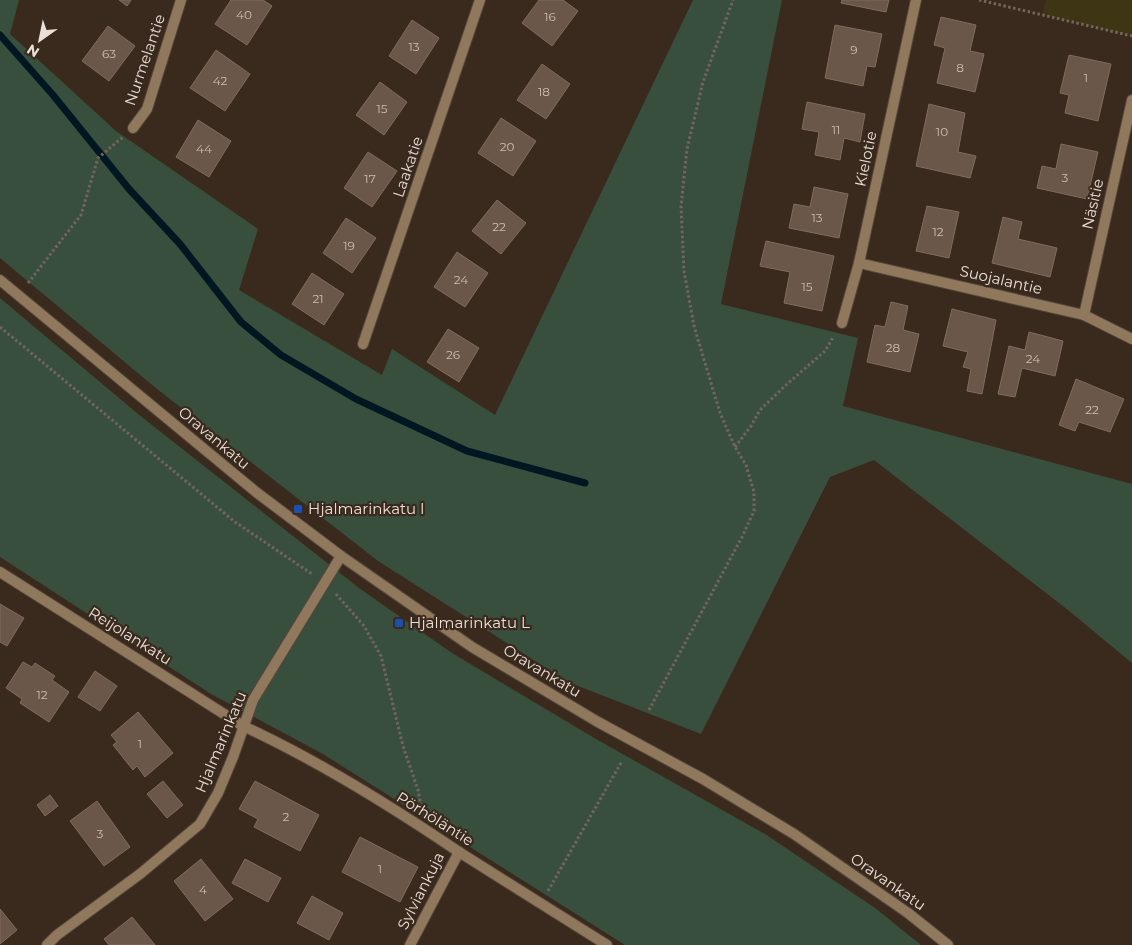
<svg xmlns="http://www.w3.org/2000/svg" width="1132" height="945" viewBox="0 0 1132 945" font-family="Montserrat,sans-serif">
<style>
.green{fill:#394f3e}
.sand{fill:#3d3514}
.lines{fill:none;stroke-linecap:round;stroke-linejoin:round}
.stream{stroke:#001722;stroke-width:7}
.building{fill:#6a574a;stroke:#806c5e}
.service-casing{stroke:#56463b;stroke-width:12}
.minor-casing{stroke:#56463b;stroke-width:12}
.tertiary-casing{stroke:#56463b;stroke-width:12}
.path{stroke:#74655b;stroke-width:3;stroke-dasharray:2.5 2.5;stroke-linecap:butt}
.service{stroke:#8f785c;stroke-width:10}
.minor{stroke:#8f785c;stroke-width:10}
.tertiary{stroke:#8f785c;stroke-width:10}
.transit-dot{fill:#1a4fb4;stroke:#3a291d;stroke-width:2}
.labels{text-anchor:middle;stroke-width:4.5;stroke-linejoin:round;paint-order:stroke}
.number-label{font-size:12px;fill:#cbbeb4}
.street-label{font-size:15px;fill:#ebe0d8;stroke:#3a291d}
.poi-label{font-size:15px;fill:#ebe0d8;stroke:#3a291d;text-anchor:start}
</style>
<rect width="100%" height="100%" fill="#3a291d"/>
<g class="green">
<polygon points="0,0 19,0 10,34 116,131 258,229 239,290 382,375 392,349 495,415 693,0 782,0 721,304 858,338 843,406 1132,484 1132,663 1068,610 874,460 830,477 701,734 568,682 378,561 157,389 0,258"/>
<polygon points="0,298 138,414 359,588 452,653 596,739 765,834 875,908 921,945 625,945 323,754 211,694 0,557"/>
</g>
<polygon class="sand" points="1046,0 1132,0 1132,36 1042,15"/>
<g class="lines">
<polyline class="stream" points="0,35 53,95 129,189 180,244 241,322 281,355 356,399 467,451 585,483"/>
</g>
<g class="building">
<polygon points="119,0 131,0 127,6"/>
<polygon points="231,0 263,0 272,6 247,45 215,24"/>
<polygon points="539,0 563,0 578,11 552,46 522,23"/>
<polygon points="842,0 889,0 886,12 841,3"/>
<polygon points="941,17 976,25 970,51 984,54 975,92 937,83 945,48 934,45"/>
<polygon points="412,20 439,38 416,74 389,56"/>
<polygon points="835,25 882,34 875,67 867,66 863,86 825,78"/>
<polygon points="108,26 135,46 109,81 82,61"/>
<polygon points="216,50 250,74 225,111 190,88"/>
<polygon points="1069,55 1111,64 1098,121 1065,113 1069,95 1060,93"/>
<polygon points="542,64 570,84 546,119 517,100"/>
<polygon points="380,82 407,102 384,135 356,115"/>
<polygon points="807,102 865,114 860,142 844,138 840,160 815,155 819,132 802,129"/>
<polygon points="929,104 965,113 958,152 976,156 970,178 916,166"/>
<polygon points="501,118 536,141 513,176 478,153"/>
<polygon points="198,120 231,141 209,177 176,157"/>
<polygon points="1061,144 1098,152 1087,199 1037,188 1042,166 1056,169"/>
<polygon points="368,152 397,171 372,207 344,188"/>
<polygon points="814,187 848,194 839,238 789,228 794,204 810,207"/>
<polygon points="497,200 526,223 501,254 472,231"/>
<polygon points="927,206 959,212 949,258 916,251"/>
<polygon points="1003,217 1022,222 1018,239 1057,248 1050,277 992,263"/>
<polygon points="346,218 376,238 352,273 323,253"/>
<polygon points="766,241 834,256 822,311 784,303 790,272 760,266"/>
<polygon points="457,252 488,273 465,307 434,287"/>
<polygon points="312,273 344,294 324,325 292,304"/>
<polygon points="891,302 908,306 903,330 919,334 910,372 867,362 875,325 885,327"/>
<polygon points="952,309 996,320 982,394 967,391 971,369 963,367 968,352 943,346"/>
<polygon points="448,329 479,348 459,382 427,362"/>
<polygon points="1029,332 1063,341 1055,376 1022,368 1015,397 998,394 1009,346 1025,350"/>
<polygon points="1076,379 1124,399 1110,432 1079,422 1075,431 1059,425"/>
<polygon points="0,604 24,618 7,646 0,642"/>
<polygon points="23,662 32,667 35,663 55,676 52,680 69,692 49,722 20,703 22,699 6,688"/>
<polygon points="95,671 117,686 100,711 78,697"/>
<polygon points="138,712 173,753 145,777 137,766 133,770 113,745 117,742 111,735"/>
<polygon points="163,781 183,805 167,818 147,794"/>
<polygon points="255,781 319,815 300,851 254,827 258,819 239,809"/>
<polygon points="50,795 58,806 45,816 37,805"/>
<polygon points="97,801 130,847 104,866 70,821"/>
<polygon points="360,837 418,867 400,902 342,872"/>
<polygon points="201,859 233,899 205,921 174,881"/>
<polygon points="245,859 281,878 268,902 232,883"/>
<polygon points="312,896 343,913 329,940 297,923"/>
<polygon points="0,909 17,930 0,944"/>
<polygon points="132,917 155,945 109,945 104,939"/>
</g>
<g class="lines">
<defs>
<polyline id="service" points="459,852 607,945"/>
<g id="minor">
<polyline points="133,128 147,109 181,0"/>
<polyline points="859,263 1084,315 1132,339"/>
<polyline points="1084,315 1132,100"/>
<polyline points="842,323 859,263 916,0"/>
<polyline points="363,344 480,0"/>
<path d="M0,572l243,154c74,34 148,80 216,126l-49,93"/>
<polyline points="47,945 57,935 140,874 200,824 218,793 233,757 253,700 341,556"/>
</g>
<polyline id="tertiary" points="0,280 256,492 341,556 472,647 598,722 703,779 794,834 908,913 948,945"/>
</defs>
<use href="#service" class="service-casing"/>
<use href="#minor" class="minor-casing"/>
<use href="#tertiary" class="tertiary-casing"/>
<g class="path">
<polyline points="979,0 1132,36"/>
<polyline points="28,283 81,215 98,158 123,137"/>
<polyline points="0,327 235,522 312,574"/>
<polyline points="735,447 751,426 760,410 786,385 825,351 834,336"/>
<polyline points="336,594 364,626 381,656 403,746 418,790 421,807"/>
<polyline points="649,710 742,537 754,511 754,492 746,465 735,447 720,413 694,326 684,271 681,206 687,149 703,82 733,0"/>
<polyline points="548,891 622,761"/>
</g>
<use href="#service" class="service"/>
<use href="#minor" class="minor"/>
<use href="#tertiary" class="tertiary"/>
</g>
<g class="transit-dot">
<rect x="293" y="504" width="10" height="10" rx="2.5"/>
<rect x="394" y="618" width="10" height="10" rx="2.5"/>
</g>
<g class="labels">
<g class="number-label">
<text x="244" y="19">40</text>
<text x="550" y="21">16</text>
<text x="414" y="51">13</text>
<text x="854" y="54">9</text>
<text x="109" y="58">63</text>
<text x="960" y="72">8</text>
<text x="1086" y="82">1</text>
<text x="220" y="85">42</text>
<text x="544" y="96">18</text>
<text x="382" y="113">15</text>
<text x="836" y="134">11</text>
<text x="942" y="136">10</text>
<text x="507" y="151">20</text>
<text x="204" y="153">44</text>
<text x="1065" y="182">3</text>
<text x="370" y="183">17</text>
<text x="817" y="222">13</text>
<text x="499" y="231">22</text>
<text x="938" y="236">12</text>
<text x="349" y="250">19</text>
<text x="461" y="284">24</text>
<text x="807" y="291">15</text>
<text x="318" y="303">21</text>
<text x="893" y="352">28</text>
<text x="453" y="359">26</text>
<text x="1033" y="363">24</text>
<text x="1092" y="414">22</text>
<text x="42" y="699">12</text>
<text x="140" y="748">1</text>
<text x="286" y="821">2</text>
<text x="100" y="838">3</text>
<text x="380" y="873">1</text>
<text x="203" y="894">4</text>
</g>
<g class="street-label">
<text transform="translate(145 60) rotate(-71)" y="5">Nurmelantie</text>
<text transform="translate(866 159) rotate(-78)" y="5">Kielotie</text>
<text transform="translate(408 167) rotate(-71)" y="5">Laakatie</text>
<text transform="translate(1093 204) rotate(-77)" y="5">Näsitie</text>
<text transform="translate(1001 280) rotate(13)" y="5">Suojalantie</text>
<text transform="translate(214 438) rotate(40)" y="5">Oravankatu</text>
<text transform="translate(130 636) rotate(32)" y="5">Reijolankatu</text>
<text transform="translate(542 671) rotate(31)" y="5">Oravankatu</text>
<text transform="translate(221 742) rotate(-67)" y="5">Hjalmarinkatu</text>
<text transform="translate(435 819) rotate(32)" y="5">Pörhöläntie</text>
<text transform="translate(888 882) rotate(35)" y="5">Oravankatu</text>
<text transform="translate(421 891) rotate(-63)" y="5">Sylviankuja</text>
</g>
<g class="poi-label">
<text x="308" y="514">Hjalmarinkatu I</text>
<text x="409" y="628">Hjalmarinkatu L</text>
</g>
</g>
<g transform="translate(40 40) rotate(213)" stroke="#3a291d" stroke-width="4" paint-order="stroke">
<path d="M0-4L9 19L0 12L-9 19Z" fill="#ebe0d8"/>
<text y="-8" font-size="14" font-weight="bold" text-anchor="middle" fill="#ebe0d8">N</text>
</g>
</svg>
